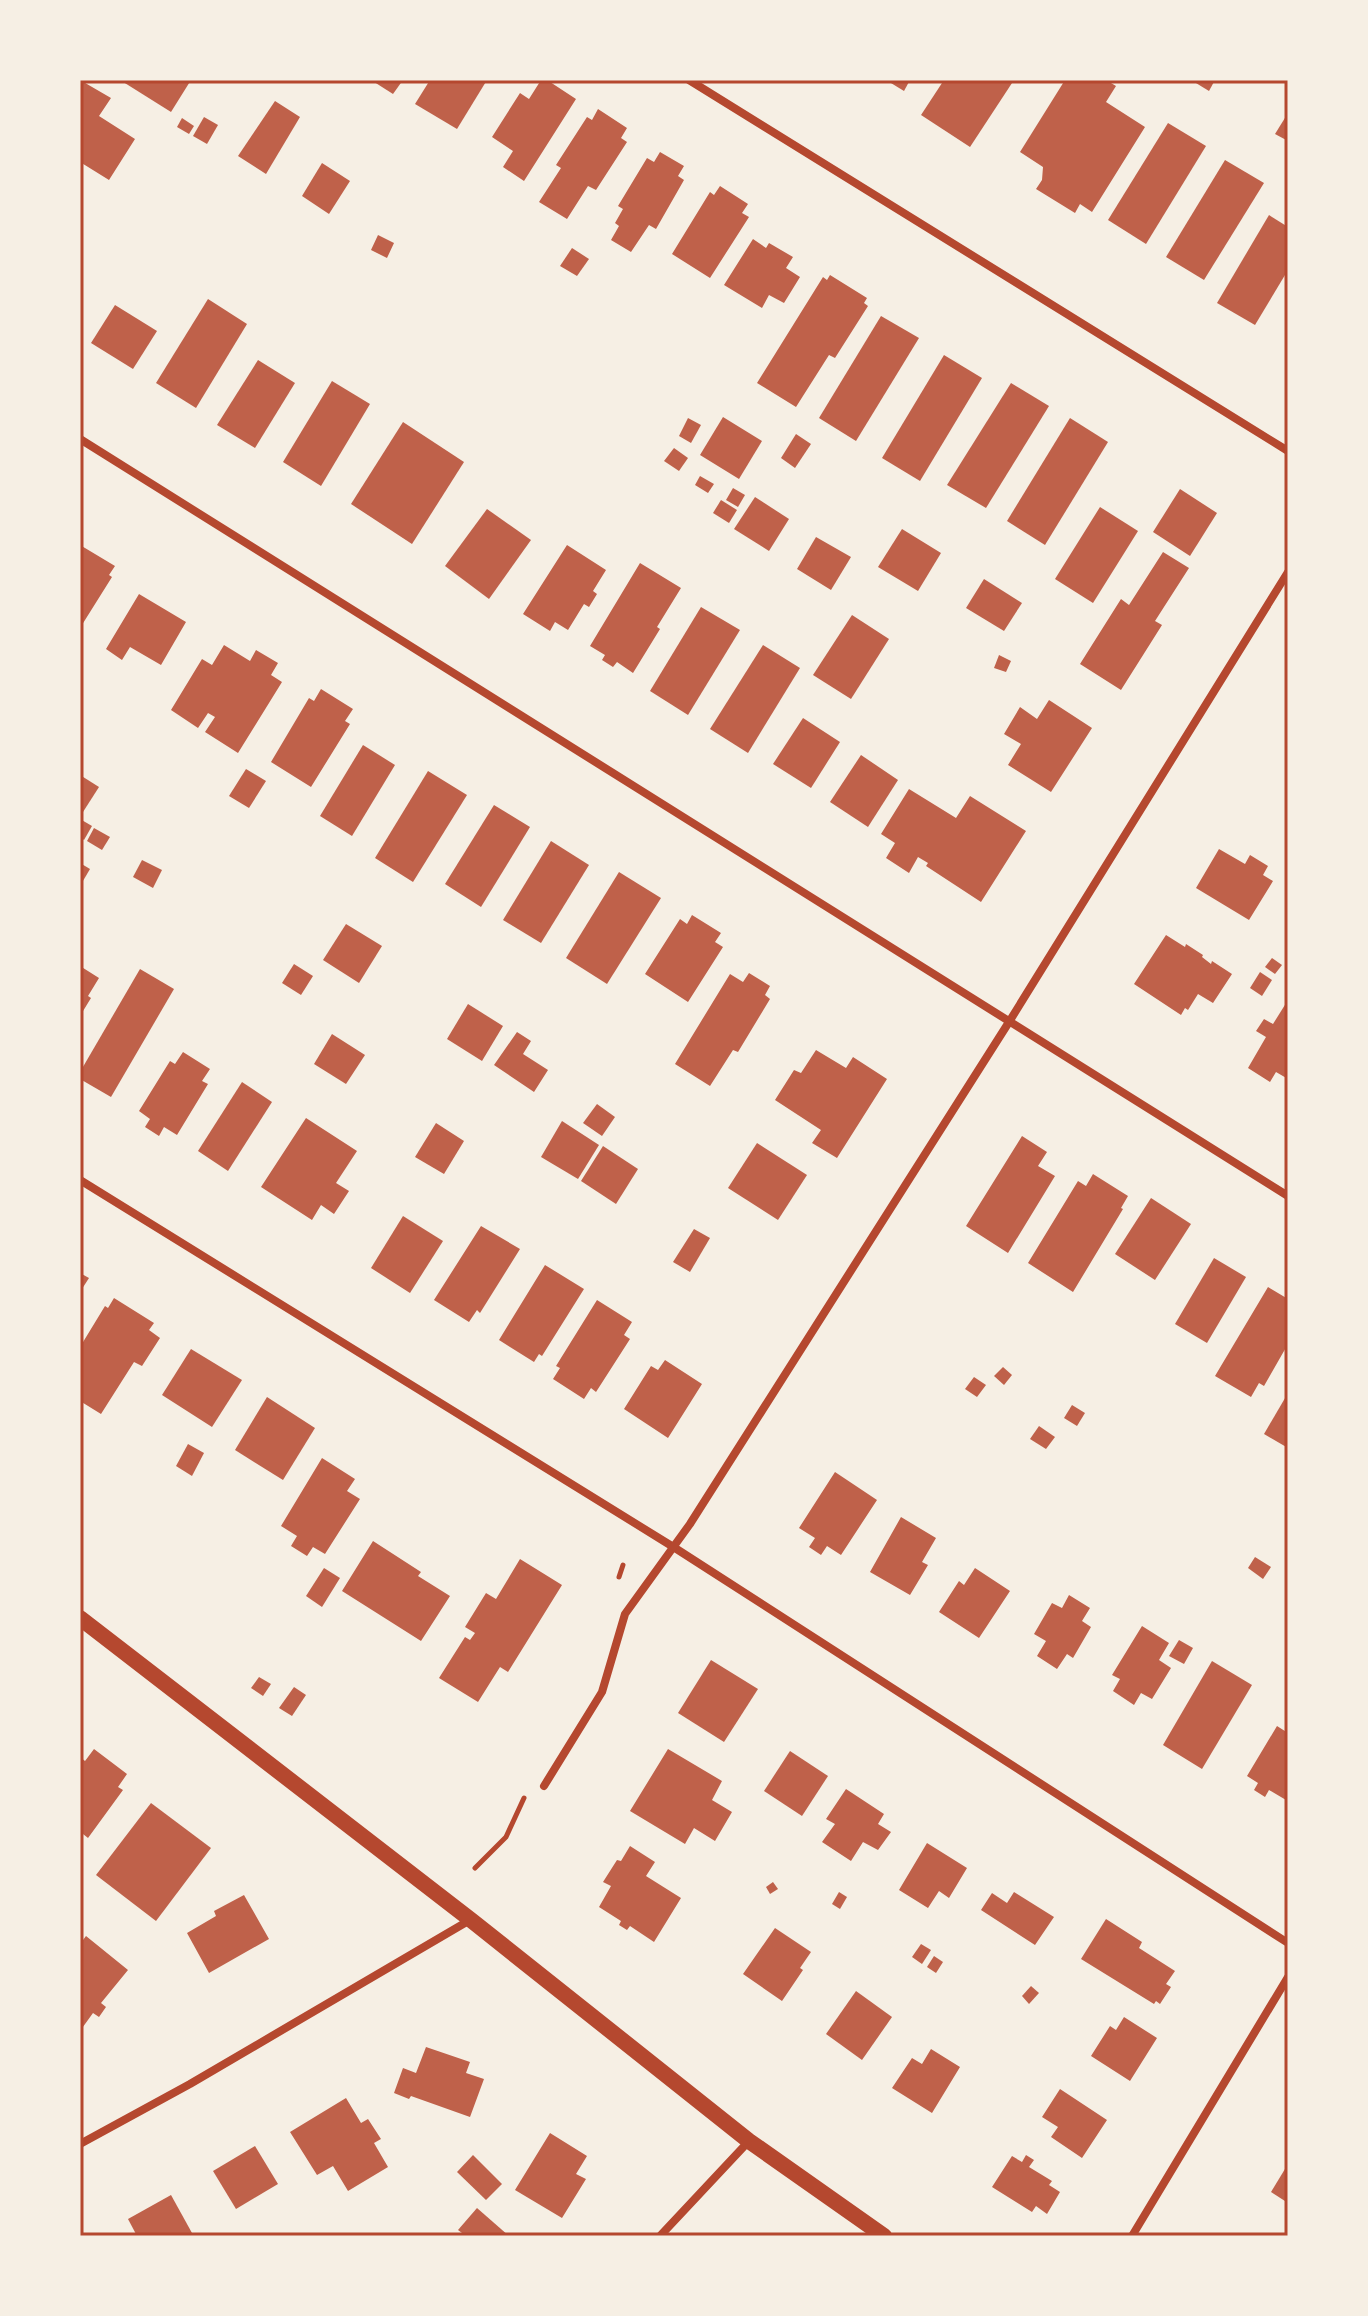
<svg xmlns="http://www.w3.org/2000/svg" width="1368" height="2316" viewBox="0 0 1368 2316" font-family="'Zilla Slab',serif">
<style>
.building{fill:#bf614a}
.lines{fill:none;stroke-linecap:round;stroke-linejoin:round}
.path{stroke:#b5482f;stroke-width:5}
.minor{stroke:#b5482f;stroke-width:8}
.secondary{stroke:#b5482f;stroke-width:16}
.neatline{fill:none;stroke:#b5482f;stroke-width:3}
</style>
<rect width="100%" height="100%" fill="#f6efe4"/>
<g class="building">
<polygon points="80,80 111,98 99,116 135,139 109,180 80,162"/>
<polygon points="120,80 191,80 171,112"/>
<polygon points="371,80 403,80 393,94"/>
<polygon points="430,80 487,80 457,129 415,104"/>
<polygon points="541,80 547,80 576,99 524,181 503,167 513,151 492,137 520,93 529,99"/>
<polygon points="886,80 910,80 904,91"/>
<polygon points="944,80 1014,80 970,147 921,115"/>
<polygon points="1065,80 1106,80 1116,86 1106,102 1145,127 1092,212 1080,204 1075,213 1036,189 1042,180 1043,167 1020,152"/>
<polygon points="1191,80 1215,80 1209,91"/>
<polygon points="275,101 300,117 266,174 238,156"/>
<polygon points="598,109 627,128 621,138 627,142 596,190 588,186 567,219 539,202 561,168 556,165 587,117 592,120"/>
<polygon points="1288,113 1288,141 1275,134"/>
<polygon points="204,117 218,125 207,144 193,136"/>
<polygon points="182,118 194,126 189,134 177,127"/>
<polygon points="1168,123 1206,146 1146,244 1108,220"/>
<polygon points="660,152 684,166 678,176 684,180 656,229 649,225 631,252 611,240 619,226 615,223 623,209 618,206 647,158 654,162"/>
<polygon points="1225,160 1264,183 1204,280 1166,257"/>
<polygon points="322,163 350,181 329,214 302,196"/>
<polygon points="720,186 748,204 742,213 749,217 710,278 672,254 710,192 714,195"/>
<polygon points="1269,215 1288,227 1288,270 1255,325 1217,303"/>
<polygon points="378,235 394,243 387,258 371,250"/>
<polygon points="753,239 766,248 769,243 793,257 786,268 800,277 784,303 769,295 762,308 724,285"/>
<polygon points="572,248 589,259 577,276 560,266"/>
<polygon points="830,275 867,298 864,303 868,306 835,358 829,355 796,407 757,383 823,277 827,280"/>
<polygon points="208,299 247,324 196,408 156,383"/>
<polygon points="115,305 157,331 133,369 91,343"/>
<polygon points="881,316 919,338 856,441 819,418"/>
<polygon points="944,355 982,378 920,481 882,458"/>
<polygon points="258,360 295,383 255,448 217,425"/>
<polygon points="332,381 370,404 321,486 283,462"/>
<polygon points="1011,383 1049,406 986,508 947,485"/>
<polygon points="723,417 762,441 739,479 700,455"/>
<polygon points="688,418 701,425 691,443 679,436"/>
<polygon points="1070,418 1108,442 1045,545 1007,521"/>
<polygon points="403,422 464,462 412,544 351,504"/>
<polygon points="796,434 811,444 795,468 781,458"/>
<polygon points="674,448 688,458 679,471 664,461"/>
<polygon points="700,476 714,484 708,493 695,485"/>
<polygon points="733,488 745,495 738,507 726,500"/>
<polygon points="1180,489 1217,513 1190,556 1153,532"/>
<polygon points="755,497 789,519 769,551 734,529"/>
<polygon points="721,500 737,510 729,523 713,513"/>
<polygon points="1100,507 1138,531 1093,603 1055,579"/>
<polygon points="487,509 531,540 489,599 445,566"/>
<polygon points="902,529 941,553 918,591 878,567"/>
<polygon points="816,537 851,557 831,590 797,569"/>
<polygon points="80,545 115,566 109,575 112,577 80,628"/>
<polygon points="567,545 606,570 593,591 597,594 589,607 584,604 568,630 555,622 550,631 523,614"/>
<polygon points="1163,552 1189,568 1155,621 1162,625 1121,690 1080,664 1121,599 1129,605"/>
<polygon points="640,563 681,588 657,627 660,629 633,673 617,662 613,667 602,660 605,655 590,646"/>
<polygon points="984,579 1022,603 1004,631 966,608"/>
<polygon points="139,594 186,622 161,665 130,647 122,660 106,649"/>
<polygon points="701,607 740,630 688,715 650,691"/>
<polygon points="852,615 889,639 851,699 813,675"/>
<polygon points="224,645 250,661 256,650 278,663 271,675 282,682 238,753 205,732 215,717 208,713 198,728 171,710 202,659 212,665"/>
<polygon points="763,645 800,668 748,753 710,729"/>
<polygon points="999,655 1011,661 1006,672 994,668"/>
<polygon points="321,689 353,709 345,721 350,724 311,787 271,762 309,698 314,701"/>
<polygon points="1049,700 1092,728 1051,792 1008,765 1021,744 1004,734 1020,707 1037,719"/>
<polygon points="803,718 840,742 811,788 773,764"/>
<polygon points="363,745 395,765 352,836 320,816"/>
<polygon points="861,755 898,780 868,827 830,802"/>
<polygon points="246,769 266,781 249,808 229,796"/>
<polygon points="428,771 467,795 413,882 375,858"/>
<polygon points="80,775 99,787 83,812 80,810"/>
<polygon points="909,789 956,818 970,796 1026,831 981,902 926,866 928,863 918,857 909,873 886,858 895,843 881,834"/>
<polygon points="494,805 530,827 481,907 445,884"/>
<polygon points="80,819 92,826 84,840 80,837"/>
<polygon points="94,828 110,837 102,850 87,841"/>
<polygon points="551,841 589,865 541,943 503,920"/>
<polygon points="1219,849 1245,864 1250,855 1268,866 1263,875 1273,881 1249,920 1196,888"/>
<polygon points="142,860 162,870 153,888 133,877"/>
<polygon points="80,863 90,869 80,886"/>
<polygon points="619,872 661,898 607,984 566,958"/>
<polygon points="692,915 721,933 715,942 723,947 688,1002 645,974 680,919 687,924"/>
<polygon points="346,924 382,946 359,983 323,960"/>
<polygon points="1166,935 1185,947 1186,944 1203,955 1202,957 1211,964 1212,961 1232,974 1213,1003 1198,994 1188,1010 1185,1008 1181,1015 1134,984"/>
<polygon points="1272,958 1282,965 1275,974 1265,967"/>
<polygon points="294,964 313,976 301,995 282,983"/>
<polygon points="80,966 99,978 88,996 91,998 80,1016"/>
<polygon points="140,969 174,989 111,1097 80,1079 80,1072"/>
<polygon points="1260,972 1272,980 1262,996 1250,988"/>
<polygon points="749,973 770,986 765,995 770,999 738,1052 733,1050 710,1086 675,1064 730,974 743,982"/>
<polygon points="1288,1000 1288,1079 1276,1072 1270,1082 1248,1068 1266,1037 1256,1031 1264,1019 1273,1024"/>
<polygon points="468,1004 503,1026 482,1061 447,1039"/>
<polygon points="517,1032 531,1041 523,1054 548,1070 534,1092 494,1065"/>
<polygon points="332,1034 365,1055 346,1084 314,1064"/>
<polygon points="816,1050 846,1068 853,1057 887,1079 837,1158 812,1143 821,1130 775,1100 794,1070 801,1073"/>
<polygon points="183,1052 210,1069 202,1081 208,1084 177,1135 164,1127 159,1136 145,1127 150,1119 139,1111 170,1061 175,1064"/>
<polygon points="242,1082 272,1102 228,1171 198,1151"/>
<polygon points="597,1104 615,1117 602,1136 583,1123"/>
<polygon points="306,1118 357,1151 336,1183 349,1191 334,1214 321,1205 312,1220 261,1187"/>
<polygon points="562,1121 599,1145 578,1179 541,1157"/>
<polygon points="436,1123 464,1141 444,1174 415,1157"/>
<polygon points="1022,1136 1047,1152 1038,1166 1055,1176 1008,1253 966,1226"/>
<polygon points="757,1143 807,1175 778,1220 728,1188"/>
<polygon points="603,1146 638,1169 616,1204 581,1181"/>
<polygon points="1093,1174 1128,1196 1121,1208 1123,1209 1073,1292 1028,1263 1078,1181 1086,1186"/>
<polygon points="1151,1198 1191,1224 1155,1280 1115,1254"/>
<polygon points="403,1216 443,1241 410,1293 371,1268"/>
<polygon points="481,1226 520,1249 480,1313 477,1310 469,1322 434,1300"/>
<polygon points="694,1229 710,1238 690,1272 673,1262"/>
<polygon points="1214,1258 1246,1277 1207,1343 1175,1324"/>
<polygon points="545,1265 584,1289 542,1356 539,1354 534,1362 499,1340"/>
<polygon points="80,1273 89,1278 80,1292"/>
<polygon points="1268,1287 1288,1299 1288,1344 1264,1386 1259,1383 1251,1397 1215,1376"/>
<polygon points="114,1298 154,1323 149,1330 160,1338 142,1366 134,1362 101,1414 80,1401 80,1347 105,1306 108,1308"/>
<polygon points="597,1300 632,1322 624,1335 630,1339 596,1392 591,1388 584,1399 553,1379 560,1368 556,1366"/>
<polygon points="191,1349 242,1380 212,1427 162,1395"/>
<polygon points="665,1360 702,1384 668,1438 624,1409 651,1366 658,1370"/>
<polygon points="1003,1367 1012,1375 1004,1385 994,1376"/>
<polygon points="974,1377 986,1385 977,1397 965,1389"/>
<polygon points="1288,1393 1288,1448 1264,1434"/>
<polygon points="267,1397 315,1428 283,1480 235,1450"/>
<polygon points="1072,1405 1085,1413 1077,1426 1064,1418"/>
<polygon points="1039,1426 1055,1437 1046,1449 1030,1439"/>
<polygon points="188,1444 204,1453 192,1476 176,1466"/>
<polygon points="322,1458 355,1479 347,1491 360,1499 325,1554 313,1547 307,1556 291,1546 297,1536 281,1526"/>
<polygon points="835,1472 877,1500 841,1555 827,1546 821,1555 809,1547 815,1538 799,1528"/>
<polygon points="901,1517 936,1538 922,1562 928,1565 910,1595 870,1572"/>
<polygon points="373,1541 421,1572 418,1576 450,1596 421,1641 342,1591"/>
<polygon points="1255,1557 1271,1567 1263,1579 1248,1568"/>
<polygon points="520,1559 562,1585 508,1672 500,1667 478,1702 439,1678 465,1637 470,1640 475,1633 465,1627 486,1593 496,1599"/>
<polygon points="324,1568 340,1578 322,1607 306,1596"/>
<polygon points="975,1568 1010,1591 979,1638 939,1612 959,1581 964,1585"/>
<polygon points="1069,1595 1090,1608 1082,1621 1091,1627 1073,1658 1067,1654 1057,1669 1037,1656 1046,1641 1034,1634 1052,1603 1062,1608"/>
<polygon points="1142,1626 1169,1643 1159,1660 1171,1668 1152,1699 1141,1693 1134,1705 1113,1691 1120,1679 1112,1675"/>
<polygon points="1179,1640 1193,1648 1184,1664 1169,1656"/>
<polygon points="711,1660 758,1689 724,1742 678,1713"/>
<polygon points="1212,1661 1252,1685 1202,1769 1163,1745"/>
<polygon points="259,1677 271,1684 263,1696 251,1688"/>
<polygon points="294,1687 306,1695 292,1716 279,1708"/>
<polygon points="1277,1726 1288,1733 1288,1797 1286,1800 1269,1790 1265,1797 1254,1790 1258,1783 1247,1776"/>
<polygon points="94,1749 127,1774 118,1787 123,1790 88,1838 83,1834 80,1838 80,1757 85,1761"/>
<polygon points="668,1749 722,1781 712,1800 732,1812 715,1841 694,1828 685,1844 630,1811"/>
<polygon points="790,1751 828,1776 802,1816 764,1791"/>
<polygon points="846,1789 884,1814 878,1824 891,1832 878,1850 863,1842 851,1861 822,1842 835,1824 826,1819"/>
<polygon points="151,1803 211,1848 156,1921 96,1875"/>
<polygon points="927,1843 967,1868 949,1898 939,1891 928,1908 899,1890"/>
<polygon points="630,1846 655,1862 646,1876 681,1898 654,1942 630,1926 627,1930 619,1925 621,1921 599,1907 611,1886 603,1882 617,1860 621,1861"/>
<polygon points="773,1882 778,1889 770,1894 766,1887"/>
<polygon points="839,1892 847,1897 840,1909 832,1904"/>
<polygon points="1014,1892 1054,1917 1035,1945 981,1910 992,1893 1007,1903"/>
<polygon points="244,1895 269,1939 209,1973 187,1933 216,1916 214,1911"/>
<polygon points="1106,1919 1142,1942 1139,1948 1175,1971 1166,1984 1171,1987 1160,2004 1156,2001 1154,2004 1081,1959"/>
<polygon points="775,1928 811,1952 800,1968 803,1970 782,2001 743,1974"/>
<polygon points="86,1936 128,1970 101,2003 106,2007 99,2017 93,2013 80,2031 80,1944"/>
<polygon points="921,1944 931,1950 922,1964 912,1957"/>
<polygon points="934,1956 943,1962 936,1973 927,1967"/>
<polygon points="1031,1986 1039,1993 1029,2004 1022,1996"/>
<polygon points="856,1991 892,2017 862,2060 826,2034"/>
<polygon points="1124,2017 1157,2038 1130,2081 1091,2056 1110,2026 1116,2030"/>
<polygon points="426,2047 470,2062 466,2073 484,2079 470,2117 411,2096 409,2099 394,2093 403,2068 416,2073"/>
<polygon points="931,2049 960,2067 932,2113 892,2088 912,2058 922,2064"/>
<polygon points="1060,2089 1107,2120 1082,2158 1051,2137 1058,2127 1042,2117"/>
<polygon points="346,2098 361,2123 368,2119 381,2139 374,2143 388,2167 348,2191 333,2166 317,2175 290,2132"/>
<polygon points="550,2133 587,2156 576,2174 586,2179 562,2218 515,2190"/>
<polygon points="255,2146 278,2184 236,2209 213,2171"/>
<polygon points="473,2155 502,2184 486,2200 457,2172"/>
<polygon points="1026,2155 1034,2160 1029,2167 1052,2181 1049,2185 1060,2192 1047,2214 1036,2206 1032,2212 992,2187 1012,2156 1022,2162"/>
<polygon points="1288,2164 1288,2203 1271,2192"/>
<polygon points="171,2195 192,2233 187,2236 137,2236 128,2219"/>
<polygon points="477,2208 509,2236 466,2236 458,2230"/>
</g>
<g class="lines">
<g class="path">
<polyline points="619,1577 623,1565"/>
<polyline points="475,1868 506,1837 524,1798"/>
</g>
<g class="minor">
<polyline points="689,80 1288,451"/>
<polyline points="80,439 1288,1196"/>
<polyline points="80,1180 675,1548 1288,1943"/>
<polyline points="544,1786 602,1692 625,1614 690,1524 1009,1022 1288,572"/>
<polyline points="80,2144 190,2084 470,1920"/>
<polyline points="660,2236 749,2141"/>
<polyline points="1132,2236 1288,1977"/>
</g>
<polyline class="secondary" points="80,1618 471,1920 749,2141 884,2236"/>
</g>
<rect width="1368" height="2316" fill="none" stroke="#f6efe4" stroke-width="164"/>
<rect x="82" y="82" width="1204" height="2152" class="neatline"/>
</svg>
